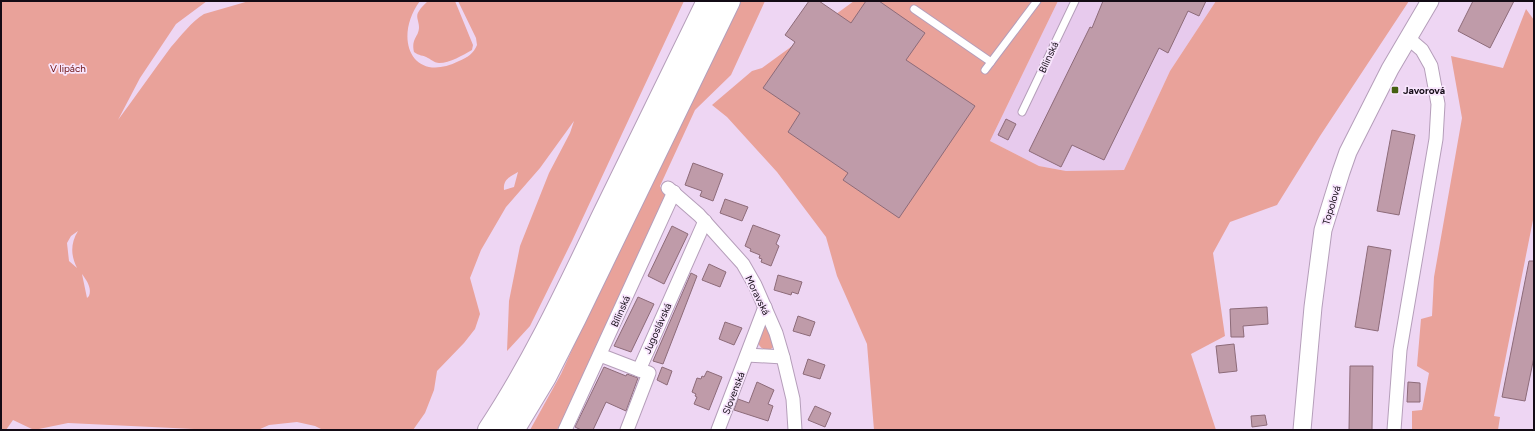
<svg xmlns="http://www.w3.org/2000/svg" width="1535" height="431" viewBox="0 0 1535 431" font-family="Figtree,sans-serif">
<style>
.built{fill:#e7caed}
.green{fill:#e9a29a;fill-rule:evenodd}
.building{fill:#bf9ba9;stroke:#8d6b79}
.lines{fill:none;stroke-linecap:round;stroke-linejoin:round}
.service-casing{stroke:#b59eba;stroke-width:9}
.minor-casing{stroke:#b59eba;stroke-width:15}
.tertiary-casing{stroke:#b59eba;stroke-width:19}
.trunk-casing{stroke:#b59eba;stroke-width:24}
.service{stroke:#fff;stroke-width:7}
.minor{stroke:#fff;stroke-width:13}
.tertiary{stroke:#fff;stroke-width:17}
.trunk{stroke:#fff;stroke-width:22}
.poi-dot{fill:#456011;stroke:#f8e5fd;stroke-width:1.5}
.labels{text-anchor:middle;stroke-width:3.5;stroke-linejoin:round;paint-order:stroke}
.street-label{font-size:10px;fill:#130b15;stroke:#f8e5fd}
.park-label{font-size:10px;fill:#6b1110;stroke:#f8e5fd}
.poi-label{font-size:10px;font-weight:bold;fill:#130b15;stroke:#f8e5fd;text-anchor:start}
</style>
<rect width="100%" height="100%" fill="#eed6f3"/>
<polygon class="built" points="1058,1 1216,1 1170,71 1124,170 1066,171 1039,166 990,141"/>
<g class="green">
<path d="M1,1h206l-31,23 -36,54 -22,42c18,-24 35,-49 53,-73 10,-11 20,-25 33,-33l45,-13h171c-27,36 -9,84 39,60 8,-3 15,-8 18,-16l-1,-7 -18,-37h226l-112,240 -42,85 -23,25 2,-50 11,-55 29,-73 21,-40 4,-12 -34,47 -34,39 -25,43 -11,28 10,36 -5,15 -11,14 -27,28 -3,19 -9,23 -12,17h-90l-8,-4 -18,-4 -28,3 -11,5h-43l-147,-7 -34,7 -21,-10 -7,10h-5zM518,172l-4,15 -10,3c-1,-10 5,-13 14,-18zM78,231c-8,13 -7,25 -1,37l-8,-7 -2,-18 4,-7zM82,274c5,7 10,14 7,22l-2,2z"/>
<path d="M428,1h27l18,44 -1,5c-9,5 -22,13 -33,13 -4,0 -7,-3 -11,-5 -5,-3 -9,-2 -14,-6 -3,-14 5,-15 5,-25 0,-6 -4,-11 0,-16 2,-4 6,-7 9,-10z"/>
<polygon points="740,1 765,1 731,75 695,110 660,186 667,200 563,424 556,430 530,430 561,374 638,205 686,115"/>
<polygon points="854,1 1058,1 990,141 1039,166 1066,171 1124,170 1170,71 1216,1 1409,1 1320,136 1277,205 1230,222 1213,253 1225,336 1191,354 1216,430 874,430 867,344 837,276 826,237 777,172 727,117 712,105 752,71 762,68"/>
<polygon points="1526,9 1534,20 1534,215 1494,416 1500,417 1498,430 1412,430 1412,411 1422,410 1429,373 1417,366 1421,319 1432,316 1434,277 1462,118 1451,56 1503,68"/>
<path d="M765,325l3,1 7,20 -7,5c-14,-4 -14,-18 -3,-26z"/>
</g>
<g class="building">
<polygon points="809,1 819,1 851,23 866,1 879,1 925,33 906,60 975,106 899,218 843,180 848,173 788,132 800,113 763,88 795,42 785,35"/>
<polygon points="1103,1 1206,1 1199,16 1188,11 1168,53 1159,48 1104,160 1072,145 1061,167 1029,151 1090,27 1092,28"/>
<polygon points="1473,1 1514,1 1490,48 1458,31"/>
<polygon points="1006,119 1016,124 1008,140 998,135"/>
<polygon points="1392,130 1415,135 1399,215 1377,211"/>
<polygon points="693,163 723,174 713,201 700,196 702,191 685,185"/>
<polygon points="725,199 748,207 742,221 720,213"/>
<polygon points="753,225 780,235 776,244 779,246 771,266 761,262 762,259 759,258 760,255 750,251 751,249 745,246"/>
<polygon points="672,226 688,234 664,284 648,276"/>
<polygon points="1368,246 1391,250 1378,331 1355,327"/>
<polygon points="1529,261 1534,261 1534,357 1525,401 1502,397"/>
<polygon points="709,264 726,272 720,287 702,280"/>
<polygon points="691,273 697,276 663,364 653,361"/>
<polygon points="778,275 802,282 798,294 792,292 791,295 774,290"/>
<polygon points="638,297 654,304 631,352 614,346"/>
<polygon points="1267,307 1268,324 1243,326 1244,337 1231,337 1230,309"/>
<polygon points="798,316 815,322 810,336 793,331"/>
<polygon points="725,322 742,328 734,345 719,339"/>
<polygon points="1234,344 1237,371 1219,373 1216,346"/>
<polygon points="808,359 825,365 820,379 803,374"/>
<polygon points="1350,366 1373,366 1372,430 1349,430"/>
<polygon points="604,367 626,376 627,374 638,378 626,411 606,402 593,430 581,430 575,427"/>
<polygon points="662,367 672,371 667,385 657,380"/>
<polygon points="707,371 722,377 709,410 694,404 697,397 695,396 696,394 692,392 697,378 701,379 702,376 704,377"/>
<polygon points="757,382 774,390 768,404 773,406 768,421 734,410 738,399 749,403"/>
<polygon points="1408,382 1420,383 1420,402 1407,402"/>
<polygon points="815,406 831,413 825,427 808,420"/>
<polygon points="1265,415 1267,425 1252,427 1251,416"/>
</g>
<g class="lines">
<defs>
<g id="service">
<polyline points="914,9 991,62"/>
<polyline points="985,70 1037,1"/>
<polyline points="1022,112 1075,1"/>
</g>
<g id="minor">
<polyline points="668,188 699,215 743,264 755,285 776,333 783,357 793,399 795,430"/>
<polyline points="600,355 639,370"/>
<polyline points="747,355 783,357"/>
<polyline points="565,430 674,192"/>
<polyline points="627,430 649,373 639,370 705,221"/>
<polyline points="718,430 765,307"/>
<polyline points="1394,430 1400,350 1436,139 1438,104 1431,66 1422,50 1408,38"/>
</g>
<polyline id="tertiary" points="1302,430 1313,307 1323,230 1341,172 1348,152 1390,69 1430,1"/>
<g id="trunk">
<path d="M489,430c45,-68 79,-141 114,-214 35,-72 70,-143 105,-215"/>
<polyline points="513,430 545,377 575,318 729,1"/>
</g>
</defs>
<use href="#service" class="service-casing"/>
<use href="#minor" class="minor-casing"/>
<use href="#tertiary" class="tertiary-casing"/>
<use href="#trunk" class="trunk-casing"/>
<use href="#service" class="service"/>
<use href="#minor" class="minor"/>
<use href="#tertiary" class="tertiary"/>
<use href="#trunk" class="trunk"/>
</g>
<rect class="poi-dot" x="1391" y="86" width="8" height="8" rx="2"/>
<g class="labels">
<g class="street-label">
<text transform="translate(1048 57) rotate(-65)" y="4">Bílinská</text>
<text transform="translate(1331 205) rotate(-73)" y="4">Topolová</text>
<text transform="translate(758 295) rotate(64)" y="4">Moravská</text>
<text transform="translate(620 311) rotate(-66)" y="4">Bílinská</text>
<text transform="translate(657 328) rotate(-66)" y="4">Jugoslávská</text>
<text transform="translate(733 393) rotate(-69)" y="4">Slovenská</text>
</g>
<g class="park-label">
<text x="68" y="72">V lipách</text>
</g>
<g class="poi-label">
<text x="1403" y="94">Javorová</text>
</g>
</g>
<rect width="1535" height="431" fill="none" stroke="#130b15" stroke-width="4"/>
</svg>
